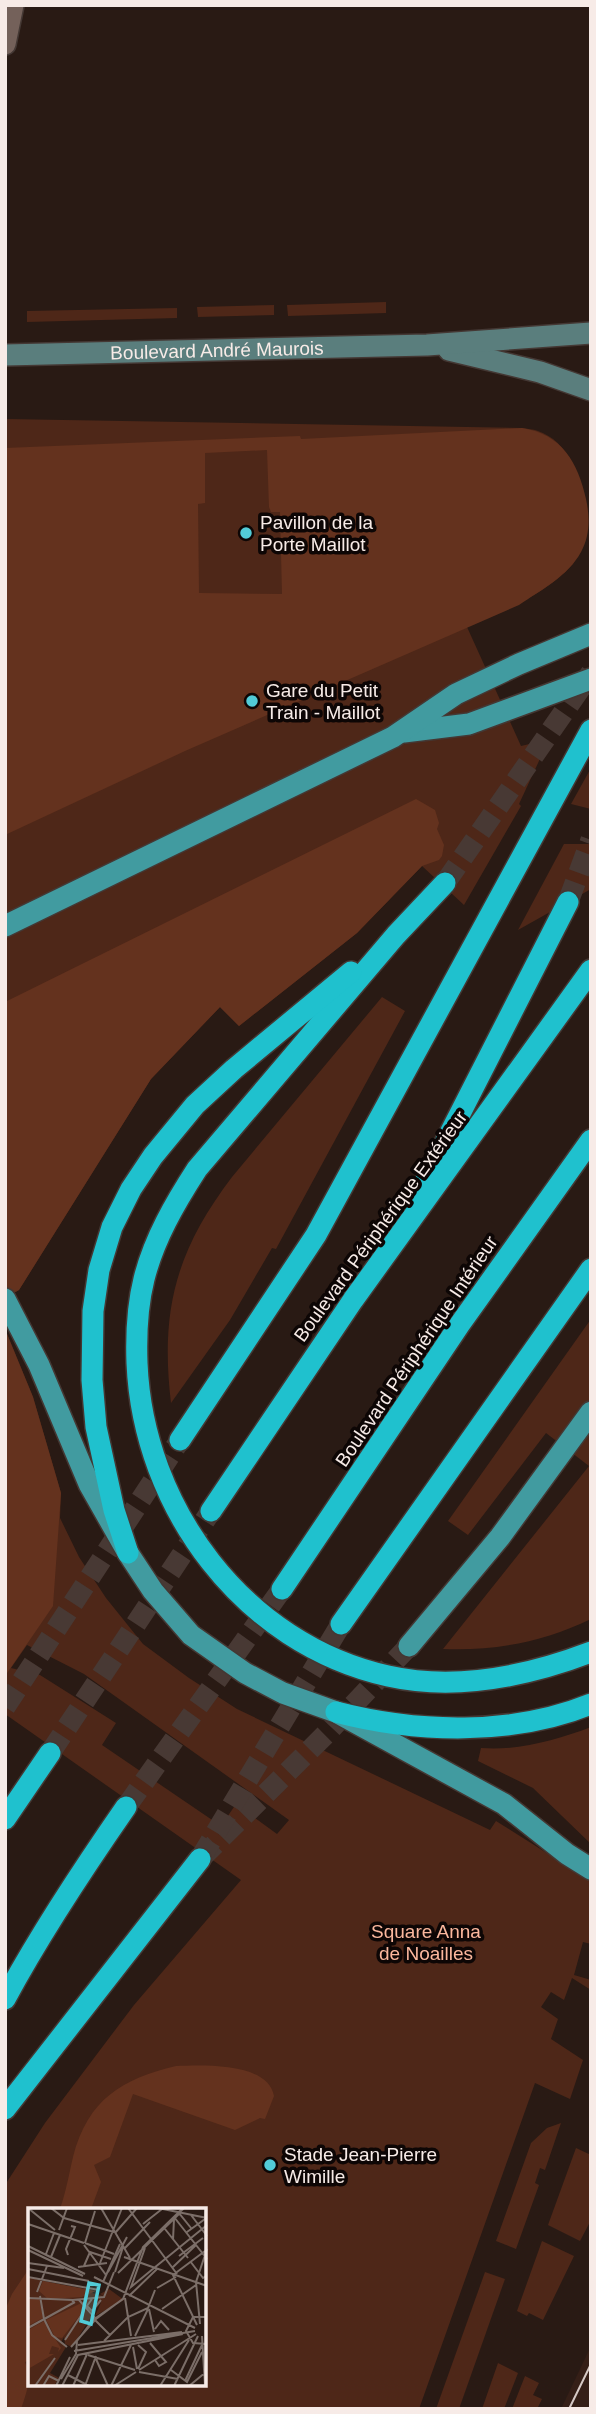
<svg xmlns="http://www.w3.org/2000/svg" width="596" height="2414" viewBox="0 0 596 2414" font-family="Helvetica,sans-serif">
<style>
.built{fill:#351f17}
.green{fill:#4e2718;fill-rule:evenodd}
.forest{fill:#64321e;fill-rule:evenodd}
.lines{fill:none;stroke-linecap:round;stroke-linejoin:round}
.primary-tunnel{stroke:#483934;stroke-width:21;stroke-dasharray:21 10;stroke-linecap:butt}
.highway-tunnel{stroke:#483934;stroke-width:21;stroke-dasharray:21 10;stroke-linecap:butt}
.street-casing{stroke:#443834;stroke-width:24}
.secondary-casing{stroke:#443834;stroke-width:24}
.primary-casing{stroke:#443834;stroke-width:24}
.highway-casing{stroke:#443834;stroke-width:24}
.street{stroke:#74615a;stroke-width:21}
.secondary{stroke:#5a7e7d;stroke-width:21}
.primary{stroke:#419ba0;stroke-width:21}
.highway{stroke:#1fc1ce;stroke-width:21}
.tram{stroke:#d6c9c5;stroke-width:2}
.poi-dot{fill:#52cbd7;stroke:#0d0605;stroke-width:2.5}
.labels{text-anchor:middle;stroke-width:7;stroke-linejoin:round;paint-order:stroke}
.street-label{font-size:19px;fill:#f7ebe7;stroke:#0d0605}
.poi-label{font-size:19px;fill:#f7ebe7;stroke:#0d0605;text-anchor:start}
.park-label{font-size:19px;fill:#fbb79d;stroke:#0d0605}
.inset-road{fill:none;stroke:#7b6e68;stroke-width:2}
.view{fill:#52cbd7;fill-opacity:0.15;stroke:#52cbd7;stroke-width:3.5}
.inset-edge{fill:none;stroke:#f7ebe7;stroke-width:3.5}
</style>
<rect width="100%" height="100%" fill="#291a14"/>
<polygon class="built" points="591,2346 591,2409 561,2409"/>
<g class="green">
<polygon points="386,302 386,313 288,316 287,305"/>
<polygon points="274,305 274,315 198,317 197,307"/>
<polygon points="177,308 177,318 27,322 27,311"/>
<path d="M5,419l517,9c5,1 11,1 16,3 47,16 58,96 35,133 -28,31 -69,47 -106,63l54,119 13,-3 11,5 -26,56 2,2 -57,99 -42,-39 -65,67 -118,93 -19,-19 -69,72 -132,211 -14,8z"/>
<polygon points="591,768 591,809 571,804"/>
<polygon points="564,844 591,844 591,889 518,930"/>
<path d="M382,997l23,14 -129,238 -4,-1 -42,72 -59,83c-11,-93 5,-152 61,-226z"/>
<path d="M591,1319v300c-48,23 -95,32 -148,30l146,-183 -43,-33 -78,102 -20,-14z"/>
<path d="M5,1329l28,68 28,96 -1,25 19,39 27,41 37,46 46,34 48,31 253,121 6,-9 95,60v63l-8,-2 -9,33 17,5v10l-19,-12 -8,22 -13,-8 -10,15 17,12 -7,20 32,21 -13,39 -35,-16 -116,326h-414v-224l40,-62 89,-118 107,-125 -236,-166zM27,1645l57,29 205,146 -12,14 -41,-30 -15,22 -119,-81 14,-22 -76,-48 -29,-7zM30,2209h175v175h-175z"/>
<path d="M591,1727v117l-58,-56 -55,-27 3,-13c37,3 76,-8 110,-21z"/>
<polygon points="561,2123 545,2170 540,2168 535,2183 539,2185 516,2249 496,2241 531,2143 547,2128"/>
<polygon points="576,2148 591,2155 591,2220 580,2241 548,2225"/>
<polygon points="542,2241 574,2256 543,2320 529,2313 527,2316 517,2311"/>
<polygon points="485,2272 505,2279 459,2409 436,2409"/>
<polygon points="498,2363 518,2373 504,2409 482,2409"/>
<polygon points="525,2376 539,2383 533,2395 542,2399 537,2409 512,2409"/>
</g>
<g class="forest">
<path d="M522,428c40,6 56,35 64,71 4,18 4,37 -5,53 -13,24 -40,38 -62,53l-334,146 -180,84v-387l295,-12 1,3zM267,450l2,57 2,5h9l2,82 -83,-1 -1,-89 7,-1v-50z"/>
<polygon points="416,799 435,810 439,823 437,829 444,845 442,856 439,860 422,866 357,933 239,1026 220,1007 151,1079 19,1290 5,1298 5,1002"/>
<polygon points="5,1329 33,1397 61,1493 53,1606 5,1676"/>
<path d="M176,2066c27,-1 92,-4 98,30l-9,23 -5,-1 -25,12 -102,-36 -23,63 -16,8 7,17 -10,27h-31c6,-17 9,-35 13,-52 15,-58 49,-78 103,-91z"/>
<path d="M30,2267v93l-5,2c7,18 2,29 -4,47h-16v-99l7,-16z"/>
</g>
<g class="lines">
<polyline class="primary-tunnel" points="200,1859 327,1733 409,1646"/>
<g class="highway-tunnel">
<polyline points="445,883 591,673"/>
<polyline points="568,902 591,840"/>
<polyline points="5,1707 180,1440"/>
<polyline points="50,1753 211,1511"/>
<polyline points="126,1807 282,1589"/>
<polyline points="200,1859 341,1624"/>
</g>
<defs>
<polyline id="street" points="5,44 13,5"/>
<g id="secondary">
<polyline points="449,350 540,372 591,390"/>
<path id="s1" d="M5,355l422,-10 164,-12"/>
</g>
<g id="primary">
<polyline points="404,732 469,724 591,679"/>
<polyline points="5,926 393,737 456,694 519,664 591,634"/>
<polyline points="5,1299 39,1365 89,1484 128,1553 153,1591 191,1635 245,1673 283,1693 336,1712 504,1804 567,1854 591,1869"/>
<polyline points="409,1646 500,1537 591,1412"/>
</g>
<g id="highway">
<path d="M445,883l-49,52 -199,234c-22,34 -43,70 -53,110 -7,28 -8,56 -7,84 6,145 107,281 251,313 67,15 140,0 203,-24"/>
<polyline points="421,1190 568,902"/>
<polyline points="180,1440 316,1235 591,730"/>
<polyline points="211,1511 353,1300 591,970"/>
<polyline points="128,1553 114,1510 96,1427 92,1380 93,1311 99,1270 112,1227 131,1189 153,1156 195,1105 234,1069 351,972"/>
<polyline points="282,1589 460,1324 591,1140"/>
<polyline points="341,1624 591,1269"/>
<path d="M336,1712c81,21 176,24 255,-8"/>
<polyline points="5,1819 50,1753"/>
<path d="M5,1999c36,-67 78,-130 121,-192"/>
<polyline points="5,2109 200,1859"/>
</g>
</defs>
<use href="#street" class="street-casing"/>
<use href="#secondary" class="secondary-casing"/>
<use href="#primary" class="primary-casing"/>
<use href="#highway" class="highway-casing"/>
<use href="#street" class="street"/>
<use href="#secondary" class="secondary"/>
<use href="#primary" class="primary"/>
<use href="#highway" class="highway"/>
<polyline class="tram" points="569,2409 591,2364"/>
</g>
<g class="poi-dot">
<circle cx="246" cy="533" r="7"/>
<circle cx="252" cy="701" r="7"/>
<circle cx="270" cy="2165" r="7"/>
</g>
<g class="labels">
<g class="street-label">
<text dy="7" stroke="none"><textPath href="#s1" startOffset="212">Boulevard André Maurois</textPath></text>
<text transform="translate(380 1226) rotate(-54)" y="7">Boulevard Périphérique Extérieur</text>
<text transform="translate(416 1351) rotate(-56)" y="7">Boulevard Périphérique Intérieur</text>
</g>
<g class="poi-label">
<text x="260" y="529">Pavillon de la<tspan x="260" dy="22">Porte Maillot</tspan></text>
<text x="266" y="697">Gare du Petit<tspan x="266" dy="22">Train - Maillot</tspan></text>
<text x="284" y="2161">Stade Jean-Pierre<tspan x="284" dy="22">Wimille</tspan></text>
</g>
<g class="park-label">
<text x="426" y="1938">Square Anna<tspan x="426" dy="22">de Noailles</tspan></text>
</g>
</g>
<g transform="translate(28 2208)">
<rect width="178" height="178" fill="#291a14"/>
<path d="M0,69l76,19 -4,-2 9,-5 15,11 -29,16 7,-16 -30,47 -7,-3 -1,-7 -3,5 5,5 -16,26 9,5 -5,8h-26z" fill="#4e2718"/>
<path d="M15,73l53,10 -14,6 -34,2 -9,-8zM11,89l4,21 -15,8v-27zM66,89l-32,41 -7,-1 -9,-17zM16,113l17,27 -3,4 1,-4 -7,-2 -3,8h5l-26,15v-39z" fill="#64321e"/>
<path class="inset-road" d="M0,0l27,22M23,0l13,10 50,14M73,0l29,50M100,0l49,66M130,0l49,10M156,0l-5,5 12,15M163,7l16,21M146,9l33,42M0,16l56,19M115,16l19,-15M137,21l23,29M31,22l8,-22M159,24l18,-13 1,-11M87,25l22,-25M145,32l1,-21M57,35l10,-32M57,35l29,11M56,37l22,30M0,38l57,28M117,40l-14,39 23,-19M96,41l26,-27M0,42l55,26M18,46l8,-21M40,47l-2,-6 9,-22 -4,-1M151,48l24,-18M23,49l9,-22M96,49l83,29M162,53l13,17 3,-2M0,55l36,5M72,55l22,-55M56,58l6,-14 21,7M50,59l29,-4M145,59l23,-22M126,60l53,-43M0,61l61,12M80,64l19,-35M87,64l8,-25M90,65l62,-60M0,69l71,13M66,69l101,51M75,74l17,-38M129,80l19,-11M9,84l10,-26M12,88l4,23M101,88l28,-27M0,90l45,2M97,90l6,38M64,91l-5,7 5,5 9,-11M46,95l-2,-3 32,-3 10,-25M121,101l5,23M134,101l34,-24M179,109h-14l-7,14 7,12 14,1M16,111l8,16 15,12M68,111l28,-21M67,112l15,15M172,116l-4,-42 11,-33M169,117l-24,-50 32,-24M0,120l47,-26M127,121l6,-8 8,9M107,128l13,-27M174,128l3,50M37,132l19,-29M76,133l24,-24 20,-9 7,-18M122,135l16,19 -7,4 -4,-6M50,137l104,-13M110,137l8,7 -8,17M43,139l25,-28 -17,-19M105,139l4,22M46,143l121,-20M60,147l47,15M68,151l12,27M111,162l57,-36M143,162l16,12 15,-30M111,164l39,7M40,167l21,11M33,171l15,-25 1,-13 16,-21 30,-21 20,-52 40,-39M157,173l17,-36M7,178l20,-28M15,178l6,-10 10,5M28,178l14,-29M34,178l16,-31 105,-21M45,178l14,-32M57,178l11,-30M83,178l20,-41M86,178l22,-14M132,178l29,-46M146,178l24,-50M161,178l17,-14"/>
<path class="view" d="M61,75l10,2 -8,39 -10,-3z"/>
<rect width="178" height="178" class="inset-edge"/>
</g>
<rect width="596" height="2414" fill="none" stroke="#f7ebe7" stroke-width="14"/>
</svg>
